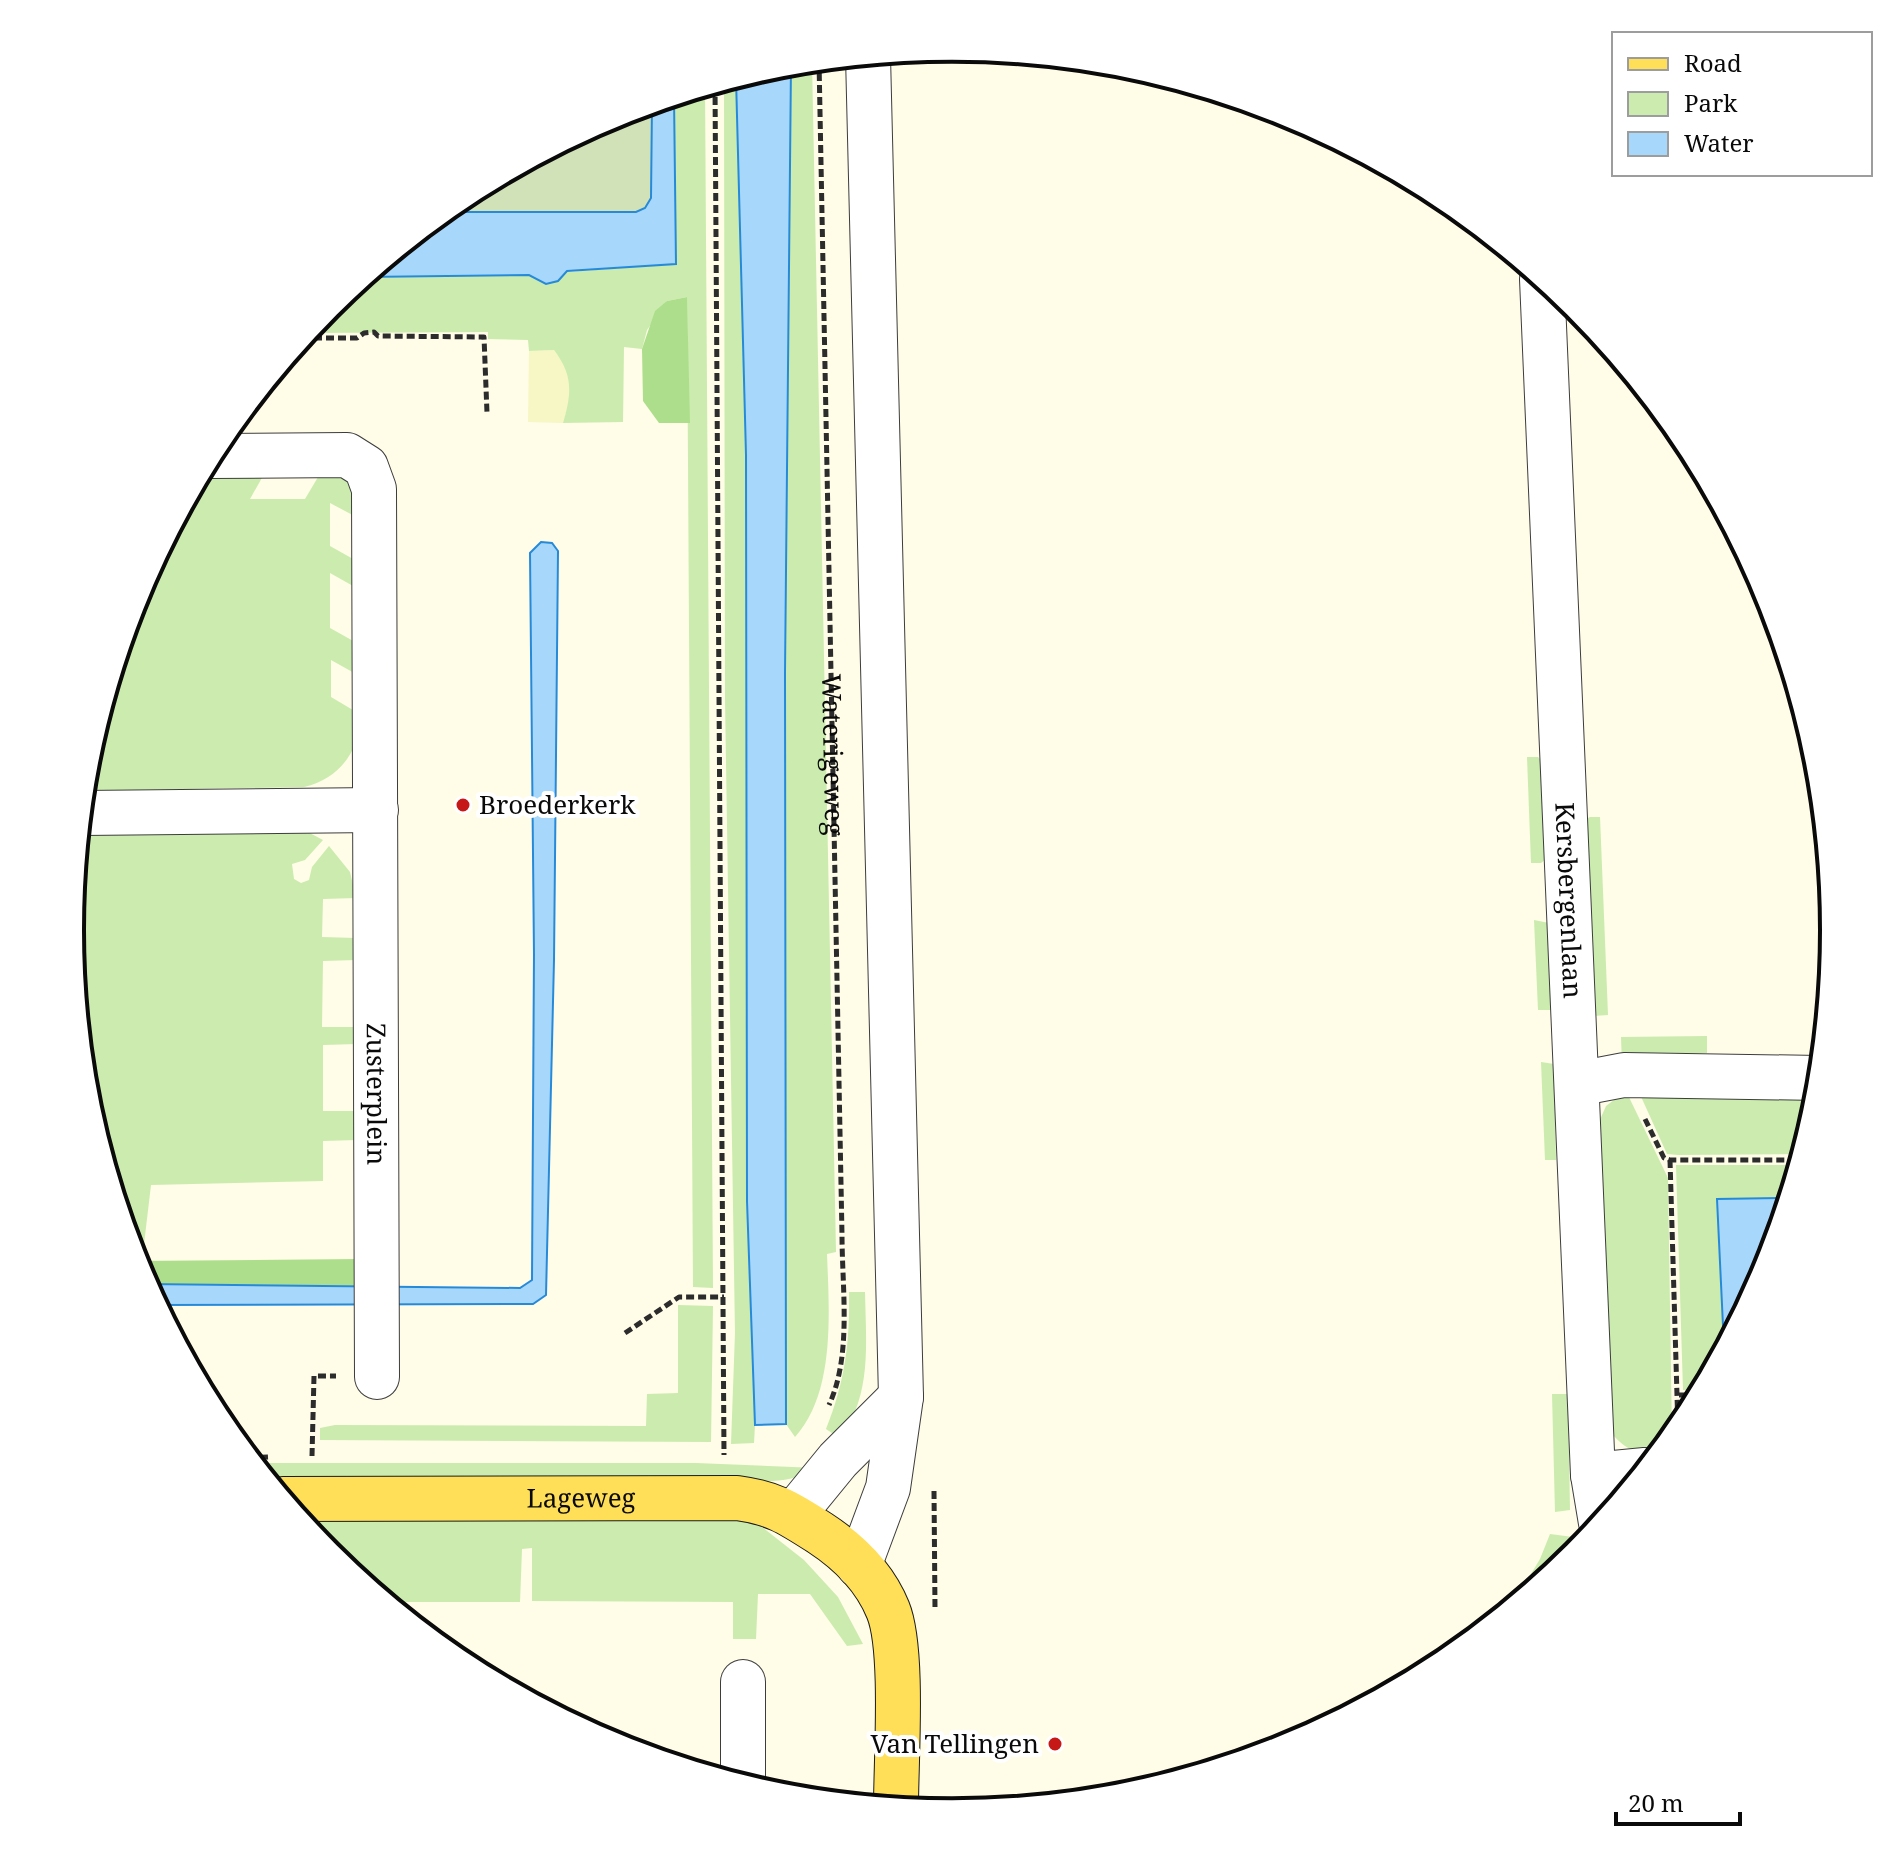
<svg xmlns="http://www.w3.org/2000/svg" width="1904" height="1860" viewBox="0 0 1904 1860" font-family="'Noto Serif',serif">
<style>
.farmland{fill:#f7f6c5}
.green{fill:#cbecae}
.forest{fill:#adde8c}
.cemetery{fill:#d2e2b8}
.water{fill:#a7d8fc;stroke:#278ad9;stroke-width:2}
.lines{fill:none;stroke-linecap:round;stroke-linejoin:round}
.minor-casing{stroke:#3d3d3d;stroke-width:46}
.major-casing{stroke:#1b1b1b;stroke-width:46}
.path{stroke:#2c2c2c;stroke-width:5;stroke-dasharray:8 4;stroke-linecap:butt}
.minor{stroke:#fff;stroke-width:44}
.major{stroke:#ffdf58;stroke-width:44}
.poi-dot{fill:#c51817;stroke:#fff;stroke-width:3}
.labels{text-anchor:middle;stroke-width:8;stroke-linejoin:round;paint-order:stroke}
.street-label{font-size:26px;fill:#0a0a0a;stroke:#fff}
.poi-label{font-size:26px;fill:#0a0a0a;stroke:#fff;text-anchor:start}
.rim{fill:none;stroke:#0a0a0a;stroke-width:4}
</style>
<rect width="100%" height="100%" fill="#fffce8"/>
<polygon class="farmland" points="554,350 566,366 572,393 563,423 528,422 529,351"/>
<g class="green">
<path d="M812,62l24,1190 -9,2c2,56 9,138 -32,183l-9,-13 -1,-751 6,-609z"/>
<polygon points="736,78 746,455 747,1201 755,1425 754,1443 731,1444 735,1333 725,698 724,82"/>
<path d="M705,88l8,1200 -20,-1 -6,-990 -20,4 -20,29 -5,19 -18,-2 -1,75 -60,1c9,-30 10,-48 -9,-73l-25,1 -1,-11 -40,-1v-7l-182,1 23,-27 35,-29 165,-2 146,-11 -1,-167z"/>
<path d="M268,467l-18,32h55l19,-32 27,12 11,41 -32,-17v43l32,18v27l-32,-18v55l34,19 1,32 -34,-19v37l32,19c-6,36 -22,62 -59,71l-220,4 3,-34 50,-165 65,-120z"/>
<polygon points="1527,757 1538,757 1541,760 1546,859 1541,863 1531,863"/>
<polygon points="1590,817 1600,817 1608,1015 1593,1016 1586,819"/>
<polygon points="80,828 302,829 323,840 305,860 292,864 294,879 301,883 309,880 312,867 329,846 350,872 356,898 323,899 322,937 356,938 356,960 323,961 322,1027 357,1027 357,1044 323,1045 323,1111 357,1111 357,1140 323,1141 323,1181 151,1185 142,1261 135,1261 87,1102 70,930"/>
<polygon points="1534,920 1549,923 1551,1010 1538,1010"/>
<polygon points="1707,1036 1707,1053 1639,1054 1622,1065 1621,1037"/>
<polygon points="1541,1062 1554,1064 1556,1160 1545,1160"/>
<polygon points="1818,1089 1801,1154 1678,1155 1667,1154 1638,1090"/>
<path d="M1626,1091l42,87 4,258 -14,18c-21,-1 -31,-3 -45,-19l-14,-313 7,-16z"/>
<polygon points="1676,1165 1798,1165 1788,1198 1717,1199 1724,1347 1701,1390 1683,1390"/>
<path d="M849,1292h16c1,55 7,99 -24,147l-15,-10c19,-47 24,-87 23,-137z"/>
<polygon points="678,1305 713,1306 711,1442 320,1440 320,1428 335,1425 646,1426 647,1394 678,1393"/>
<polygon points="1552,1394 1568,1394 1570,1510 1555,1512"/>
<path d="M254,1463h442l121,5c-32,18 -59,14 -94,9l-457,1z"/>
<polygon points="298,1517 723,1517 757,1523 804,1560 838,1597 863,1644 847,1646 810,1594 758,1594 756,1639 733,1639 733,1602 532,1601 532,1548 522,1549 520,1602 387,1602 328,1553"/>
<polygon points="1550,1534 1573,1537 1575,1555 1524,1596 1520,1592 1540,1559"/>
</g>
<g class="forest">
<polygon points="687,297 690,423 659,423 643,401 642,349 655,311 667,301"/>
<polygon points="360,1259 360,1286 146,1284 135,1261"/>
</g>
<polygon class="cemetery" points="652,104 651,198 645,208 636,212 443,212 462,196 615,115"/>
<g class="water">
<polygon points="791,64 785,673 786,1424 755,1425 747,1201 746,455 736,78"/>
<polygon points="674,97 676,264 567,271 558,281 546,284 529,275 364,277 443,212 636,212 645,208 651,198 652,104"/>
<polygon points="541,542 552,543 558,551 554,960 546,1295 533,1304 157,1305 146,1284 520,1288 532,1280 534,954 530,553"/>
<polygon points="1788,1198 1767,1268 1724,1347 1717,1199"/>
</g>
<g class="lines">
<defs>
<g id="minor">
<path id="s2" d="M1542,279l51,1196 8,48"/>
<path id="s3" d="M210,456l137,-1 19,12 8,22 3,888"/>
<polyline points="82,813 376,810"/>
<polyline points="1577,1084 1624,1075 1819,1078"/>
<polyline points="1593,1475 1645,1470"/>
<polyline points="793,1515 838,1460 901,1397"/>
<polyline points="859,1566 888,1488 901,1397 868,56"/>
<polyline points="743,1784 743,1682"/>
</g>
<g id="major">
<path id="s4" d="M283,1499l454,-1c37,5 52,15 83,35 29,19 55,45 68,77 16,39 8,150 8,196"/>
</g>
</defs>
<use href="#minor" class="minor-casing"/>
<use href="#major" class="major-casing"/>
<g class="path">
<path id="s1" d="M819,61l23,1174c0,54 10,120 -13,170"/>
<polyline points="715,85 724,1455"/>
<polyline points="302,338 357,338 364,333 374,332 378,336 484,337 487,413"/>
<polyline points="1645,1119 1664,1158 1670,1160 1800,1160"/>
<polyline points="1670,1160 1678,1429"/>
<polyline points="625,1333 679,1297 724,1297"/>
<polyline points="1679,1395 1699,1395"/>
<polyline points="312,1456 314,1376 336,1376"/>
<polyline points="249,1458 268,1457"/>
<polyline points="934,1491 935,1609"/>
</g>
<use href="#minor" class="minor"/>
<use href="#major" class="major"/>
</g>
<g class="poi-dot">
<circle cx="463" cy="805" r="8"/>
<circle cx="1055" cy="1744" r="8"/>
</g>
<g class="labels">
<g class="street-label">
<text dy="9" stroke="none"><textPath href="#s1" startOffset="694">Waterigeweg</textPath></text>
<text dy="9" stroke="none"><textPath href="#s2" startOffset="622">Kersbergenlaan</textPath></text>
<text dy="9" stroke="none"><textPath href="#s3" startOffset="788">Zusterplein</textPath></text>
<text dy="9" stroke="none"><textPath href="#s4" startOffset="298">Lageweg</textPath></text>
</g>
<g class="poi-label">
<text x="479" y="814">Broederkerk</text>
<text x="1039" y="1753" text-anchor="end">Van Tellingen</text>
</g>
</g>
<path d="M0 0H1904V1860H0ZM84 930a868 868 0 1 1 1736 0a868 868 0 1 1-1736 0Z" fill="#fff" fill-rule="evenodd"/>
<path class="rim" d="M84 930a868 868 0 1 1 1736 0a868 868 0 1 1-1736 0Z"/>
<rect x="1612" y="32" width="260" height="144" fill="#ffffff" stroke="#9d9d9d" stroke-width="2"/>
<rect x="1628" y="58" width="40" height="12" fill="#ffdf58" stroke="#9d9d9d" stroke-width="2"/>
<text x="1684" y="72" font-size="24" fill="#0a0a0a">Road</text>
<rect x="1628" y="92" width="40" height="24" fill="#cbecae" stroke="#9d9d9d" stroke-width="2"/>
<text x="1684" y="112" font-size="24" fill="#0a0a0a">Park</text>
<rect x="1628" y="132" width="40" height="24" fill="#a7d8fc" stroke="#9d9d9d" stroke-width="2"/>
<text x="1684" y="152" font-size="24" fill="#0a0a0a">Water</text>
<path d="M1616 1812v12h124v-12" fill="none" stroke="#0a0a0a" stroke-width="4"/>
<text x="1628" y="1812" font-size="24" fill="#0a0a0a" stroke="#ffffff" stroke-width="6" paint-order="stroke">20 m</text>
</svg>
